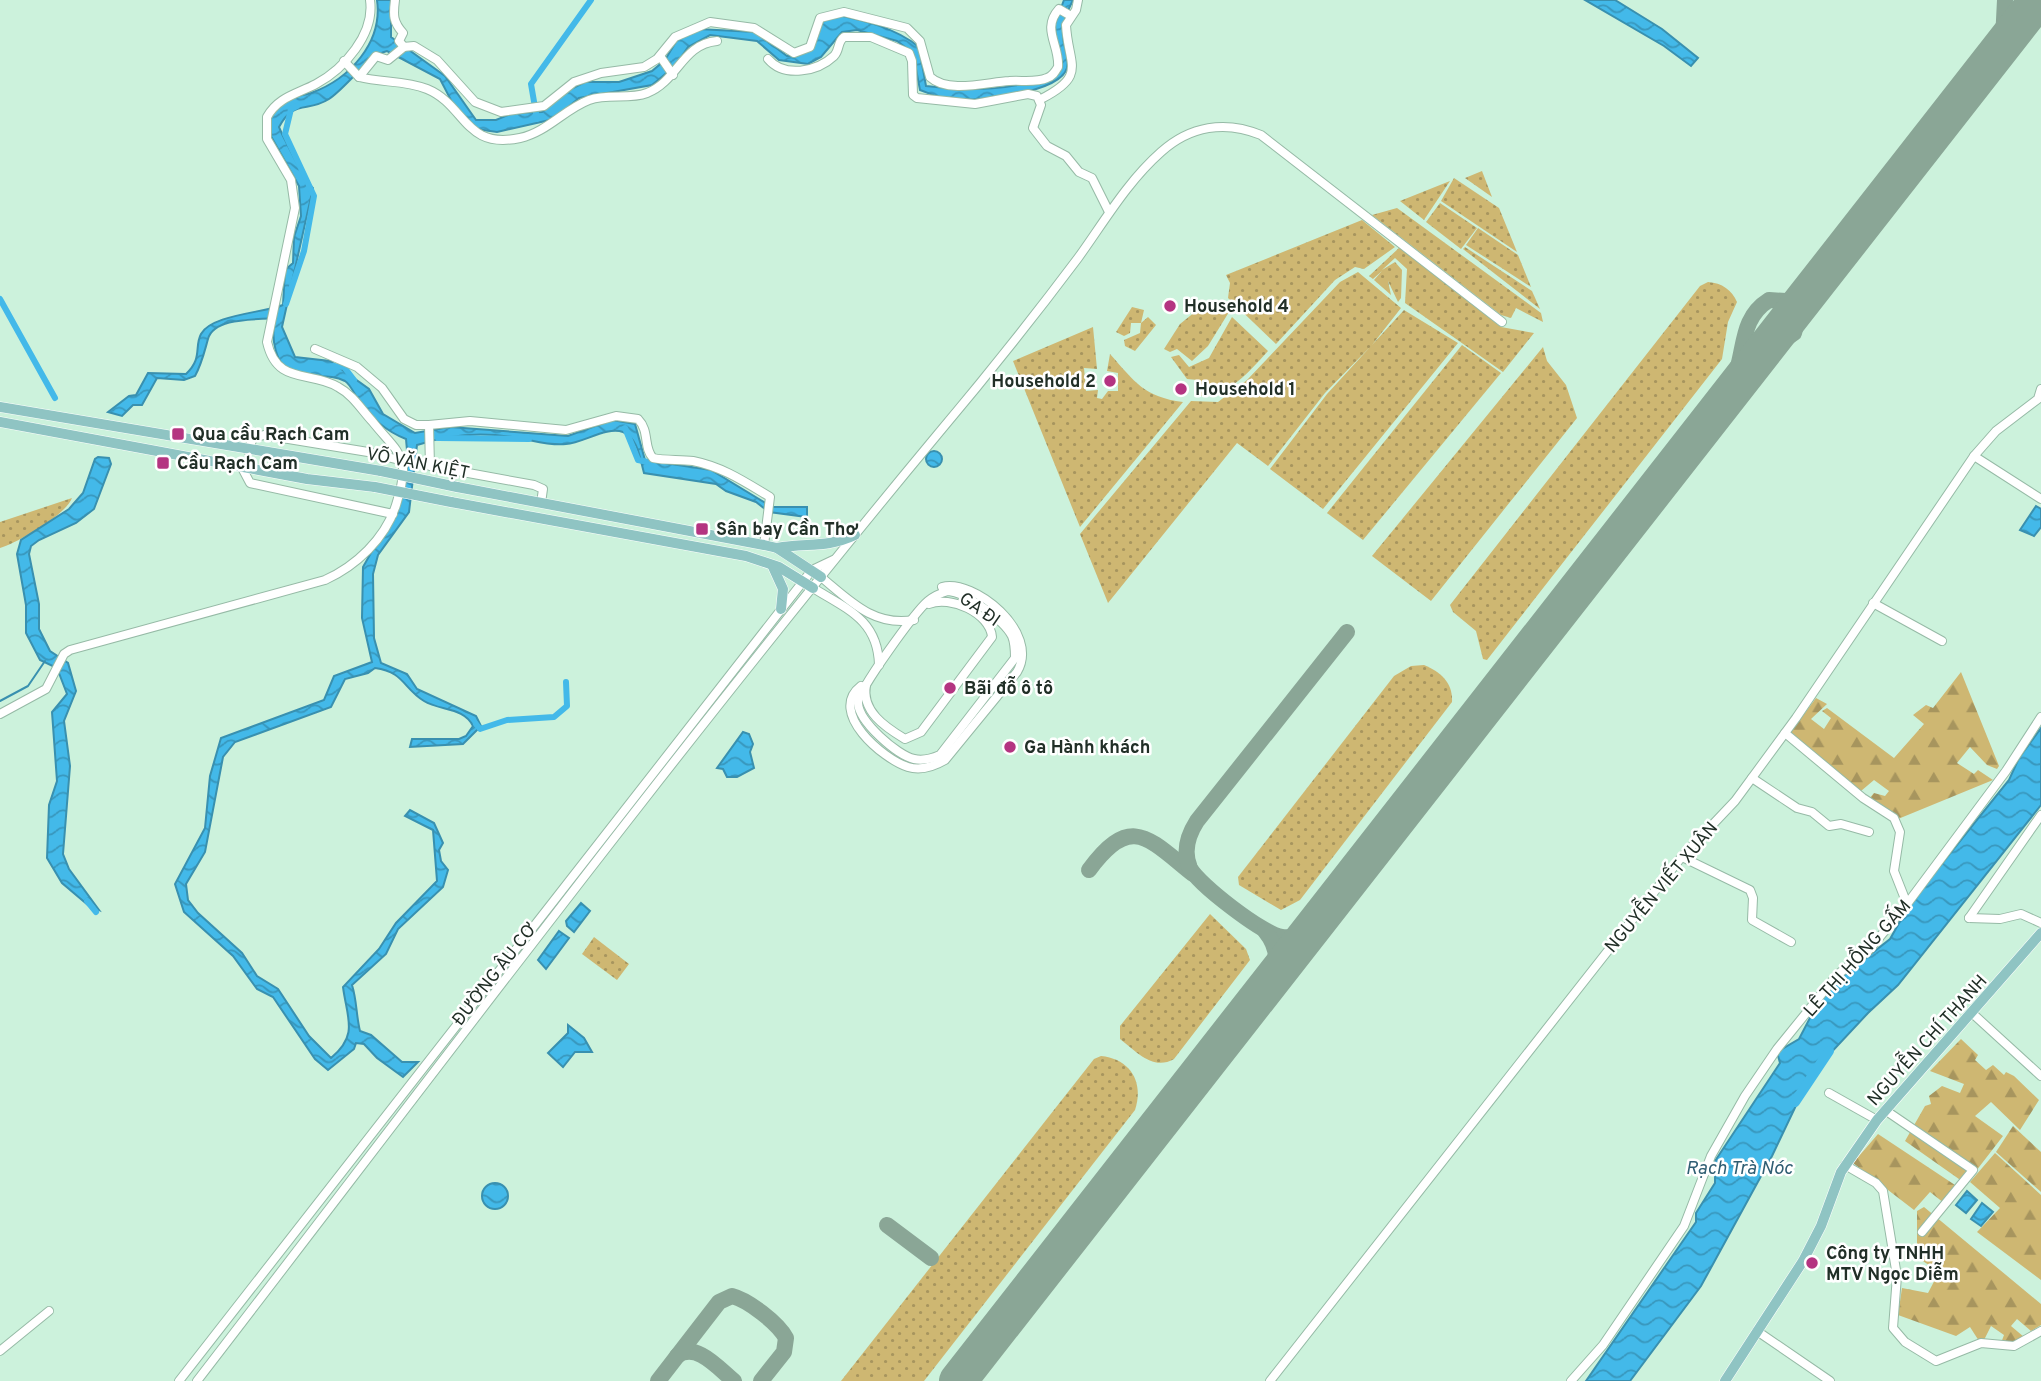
<svg xmlns="http://www.w3.org/2000/svg" width="2041" height="1381" viewBox="0 0 2041 1381" font-family="Overpass,sans-serif">
<style>
.grass{fill:url(#grass-dots)}
.forest{fill:url(#forest-firs)}
.water{fill:url(#water-waves);stroke:#3990af;stroke-width:2}
.lines{fill:none;stroke-linecap:round;stroke-linejoin:round}
.stream{stroke:#3990af;stroke-width:2}
.canal{stroke:#43b9e9;stroke-width:6}
.river{stroke:#43b9e9;stroke-width:10}
.taxiway{stroke:#8aa696;stroke-width:16}
.runway{stroke:#8aa696;stroke-width:38}
.minor-casing{stroke:#96baa6;stroke-width:10}
.major-casing{stroke:#fff;stroke-width:11}
.minor{stroke:#fff;stroke-width:8}
.major{stroke:#8fc4c3;stroke-width:10}
.major-bridge-casing{stroke:#fff;stroke-width:11;stroke-linecap:butt}
.major-bridge{stroke:#8fc4c3;stroke-width:10}
.poi-dot{fill:#b43481;stroke:#fff;stroke-width:2.5}
.labels{text-anchor:middle;stroke-width:5;stroke-linejoin:round;paint-order:stroke}
.poi-label{font-size:18px;font-weight:bold;fill:#212f27;stroke:#fff;text-anchor:start}
.street-label{font-size:18px;fill:#212f27;stroke:#fff}
.water-label{font-size:19px;font-style:italic;fill:#2f5e73;stroke:#fff}
</style>
<defs>
<pattern id="grass-dots" width="8" height="8" patternUnits="userSpaceOnUse" patternTransform="scale(1.75)"><rect width="8" height="8" fill="#ceb772"/><path d="M2 2h.1M6 6h.1" fill="none" stroke="#a7955e" stroke-width="1.8" stroke-linecap="round"/></pattern>
<pattern id="forest-firs" width="22" height="20" patternUnits="userSpaceOnUse" patternTransform="scale(1.75)"><rect width="22" height="20" fill="#ceb772"/><path d="M5 1l3.5 6h-7zM16 11l3.5 6h-7z" fill="#a7955e"/></pattern>
<pattern id="water-waves" width="16" height="10" patternUnits="userSpaceOnUse" patternTransform="scale(1.75)"><rect width="16" height="10" fill="#43b9e9"/><path d="M0 5q4-4 8 0t8 0" fill="none" stroke="#3897bd"/></pattern>
</defs>
<rect width="100%" height="100%" fill="#ccf2dc"/>
<g class="grass">
<polygon points="1482,171 1492,197 1465,178"/>
<polygon points="1454,178 1499,208 1517,252 1441,201"/>
<polygon points="1450,181 1424,220 1400,201"/>
<polygon points="1440,203 1477,228 1461,249 1426,222"/>
<polygon points="1397,208 1541,313 1543,322 1516,308 1511,318 1501,315 1372,215"/>
<polygon points="1362,220 1395,247 1364,269 1355,267 1335,280 1276,344 1228,298 1230,283 1226,275"/>
<polygon points="1478,228 1518,255 1531,287 1466,245"/>
<polygon points="1400,247 1501,327 1534,333 1503,372 1405,303 1407,269 1395,258 1382,270 1395,262 1402,270 1401,298 1398,302 1388,281 1391,295 1374,280 1382,271 1373,279 1369,276"/>
<polygon points="1465,247 1532,291 1540,309 1463,249"/>
<polygon points="1358,272 1401,308 1372,345 1404,310 1458,343 1323,509 1270,469 1327,394 1371,346 1325,393 1268,466 1237,443 1108,603 1080,534 1191,401 1218,402 1247,380 1340,282"/>
<path d="M1708,282c14,1 24,8 29,20l-9,20 -6,37 -235,301 -4,-1 -7,-28 -23,-19 -3,-7 250,-319z"/>
<polygon points="1206,303 1214,309 1222,304 1229,312 1208,346 1192,361 1177,349 1170,352 1164,349 1180,324"/>
<polygon points="1132,307 1144,310 1141,323 1148,317 1156,325 1135,351 1125,346 1124,340 1140,333 1141,323 1131,323 1130,333 1124,336 1116,332"/>
<path d="M1232,317l36,34c-21,23 -40,46 -72,45l2,-16 -11,-1 -16,-22 8,-2 10,12 20,-9z"/>
<path d="M1093,327l4,42 -13,-1 2,23 12,-1 -1,8 5,1 6,-8h10v-18l-11,-2 3,-17c25,28 34,43 73,48l-103,125 -67,-166z"/>
<polygon points="1462,345 1501,373 1363,540 1327,513"/>
<polygon points="1543,347 1547,361 1566,385 1577,418 1431,601 1372,556"/>
<path d="M72,498c-6,17 -55,45 -72,50v-26z"/>
<path d="M1424,665c17,7 29,18 28,37l-152,198 -19,10 -42,-25 -1,-8 156,-201 17,-10z"/>
<path d="M1210,914l36,35 4,11 -76,99c-21,12 -37,-7 -54,-20v-13z"/>
<polygon points="594,937 629,964 617,980 582,954"/>
<path d="M1101,1056c30,3 43,27 34,54l-211,271h-83l253,-322z"/>
</g>
<g class="forest">
<polygon points="1961,672 1999,766 1997,769 1987,765 1970,747 1957,763 1974,774 1978,770 1993,780 1898,819 1869,799 1874,793 1885,796 1889,791 1874,780 1861,791 1790,733 1816,698 1827,704 1811,719 1824,729 1831,718 1822,711 1827,708 1894,758 1924,724 1913,715 1926,705 1933,708"/>
<polygon points="1961,1039 1978,1055 1975,1060 1986,1070 1993,1065 2004,1075 2006,1072 2014,1076 2039,1100 2020,1130 1991,1102 1975,1116 2003,1136 1966,1184 1905,1141 1925,1106 1931,1104 1929,1096 1942,1086 1960,1093 1964,1084 1930,1071"/>
<polygon points="2013,1126 2041,1152 2041,1192 1996,1152"/>
<polygon points="1878,1134 1955,1185 1944,1203 1930,1192 1914,1210 1853,1163"/>
<polygon points="1995,1153 2041,1195 2041,1280 1977,1232 2000,1208 1970,1182"/>
<polygon points="1924,1207 2041,1304 2041,1325 2031,1331 2017,1319 2011,1326 2024,1337 2014,1343 2001,1343 2004,1335 1991,1326 1984,1340 1979,1341 1970,1327 1956,1336 1898,1315 1902,1288 1928,1293 1939,1272 1917,1257 1917,1211"/>
</g>
<g class="water">
<path d="M377,0h14v37l54,39 31,44h20l17,-7 29,-1 25,-21 18,-9h34l33,-11 13,-11 12,-20 21,-11 57,3 32,24c24,1 30,-14 35,-34l11,-8c30,6 63,14 86,33l7,39c48,6 85,4 131,-11l-2,-51 9,-24h9c-5,9 -11,26 -10,36 0,11 7,21 4,32 -7,26 -98,35 -121,31 -9,-2 -17,-6 -26,-9l-7,-37 -16,-12 -40,-11 -15,2 -21,25 -13,7 -29,-4 -22,-19 -47,-6 -22,12 -13,19 -23,19 -73,13 -25,21 -57,13 -21,-3 -22,-23 -14,-27 -53,-28c-18,4 -41,37 -58,48 -22,14 -35,0 -50,28l3,7 24,47 7,7 -31,139 13,30 35,4 39,28 14,25 32,19 35,-6 118,9 44,-16 23,4 10,36 66,10 61,37h35v10l-38,-5 -13,-10 -30,-11 -10,-7 -72,-11c-4,-14 -6,-35 -21,-41 -16,-6 -40,11 -57,12 -19,2 -36,-5 -54,-7 -31,-5 -65,-2 -95,8l-8,67 -31,43 -5,19 1,64 7,25 26,11 10,15 59,27 5,10 -18,18 -53,3 2,-8h47l7,-3 7,-10c-9,-19 -33,-15 -49,-25 -21,-13 -20,-29 -49,-33l-7,5 -23,6 -14,28 -96,35 -12,15 -18,95 -19,32 2,16 10,13 44,40 15,23 21,13 31,47 22,22c28,-23 16,-40 12,-71l36,-38 17,-26 41,-42 -4,-51 -28,-14 5,-6 24,13 9,20 -4,7 2,11 7,9 -5,17 -45,42 -12,25 -34,31c5,16 4,30 8,46l11,4 31,27h16l-15,15 -26,-19 -13,-14 -8,-1 -2,6 -26,21 -13,-11 -42,-62 -16,-8 -24,-33 -49,-44 -9,-28 30,-56 5,-52 11,-38 103,-38 10,-24 38,-14 -10,-44 1,-51 34,-60 11,-45 -2,-23c-21,-8 -36,-22 -49,-41 -3,-5 -7,-14 -12,-17 -15,-8 -33,-2 -49,-7 -22,-7 -25,-37 -21,-56 -19,2 -61,-1 -67,21 -4,14 -6,24 -13,37l-11,4 -27,-2 -15,27h-9l-11,11 -14,-4 21,-16 7,-1 12,-22 38,1c17,-16 8,-27 15,-40 10,-19 61,-21 82,-29l2,-35 8,-7 1,-26 7,-21 -2,-30 -31,-55c2,-11 4,-22 12,-29 7,-6 22,-6 31,-9 39,-14 72,-51 66,-93z"/>
<polygon points="1585,0 1615,0 1662,29 1698,58 1691,66 1664,46"/>
<circle cx="934" cy="459" r="8"/>
<polygon points="98,457 109,458 111,464 94,509 76,523 39,540 31,546 29,554 39,604 39,629 50,651 68,663 76,691 64,721 70,766 63,854 69,869 99,910 89,906 62,883 47,858 49,805 57,781 52,712 67,694 57,668 40,660 26,633 26,605 17,554 21,540 69,509 83,493 95,459"/>
<polygon points="2036,506 2041,509 2041,527 2034,536 2020,530"/>
<polygon points="2041,728 2041,805 1898,985 1868,1013 1811,1074 1772,1156 1701,1286 1630,1381 1586,1381 1696,1222 1696,1213 1715,1183 1715,1161 1780,1063 1777,1052 1799,1039 1824,991 1890,939 1911,902 2009,780 2019,758"/>
<polygon points="743,732 749,734 753,744 750,752 754,768 737,777 727,777 723,769 717,768"/>
<polygon points="581,903 590,911 574,932 567,926 566,921"/>
<polygon points="559,931 569,938 546,969 538,960"/>
<polygon points="568,1025 584,1038 592,1052 575,1052 563,1067 548,1053 568,1033"/>
<circle cx="495" cy="1196" r="13"/>
<polygon points="1967,1191 1977,1200 1966,1213 1956,1205"/>
<polygon points="1982,1203 1993,1212 1981,1226 1971,1219"/>
</g>
<g class="lines">
<polyline class="stream" points="0,701 28,686 45,661"/>
<g class="canal">
<polyline points="537,119 531,84 591,0"/>
<polyline points="0,299 55,398"/>
<polyline points="286,304 304,251 314,196 285,134 291,109 297,106"/>
<polyline points="333,366 344,367 354,380"/>
<polyline points="625,428 638,460 648,462"/>
<polyline points="438,438 529,439"/>
<polyline points="476,724 480,729 507,720 554,717 567,706 566,682"/>
<polyline points="87,901 96,912"/>
</g>
<polyline class="river" points="1795,1102 1829,1051"/>
<g class="taxiway">
<polyline points="1995,54 2003,40 2005,0"/>
<path d="M1724,402c5,-11 10,-21 13,-32 8,-26 5,-53 32,-70l17,1 12,16 -4,16 -37,26"/>
<path d="M1089,870c42,-57 59,-32 104,4"/>
<path d="M1319,919c-10,11 -21,20 -37,18 -18,-2 -84,-53 -92,-69 -7,-16 -2,-33 7,-47l150,-189"/>
<path d="M1265,931c16,20 13,36 0,57"/>
<polyline points="887,1225 931,1258"/>
<path d="M677,1356c19,-15 42,13 57,25"/>
<path d="M658,1381l61,-79 13,-6c16,4 46,27 54,42l-2,14 -23,29"/>
</g>
<polyline class="runway" points="958,1381 2038,0"/>
<defs>
<g id="minor">
<path d="M403,47l11,-1 23,14 38,42 26,10 43,-6 30,-24 27,-9 43,-6 13,-8 18,-22 35,-15 44,6 40,25 16,-6 10,-29 24,-6 63,16 13,13 10,36c18,17 58,5 79,4 12,-1 27,2 38,-3 6,-2 8,-6 11,-11 2,-22 -17,-38 1,-58l12,7"/>
<polyline points="660,56 673,75"/>
<path d="M768,59c16,19 49,13 66,-3 6,-6 3,-14 10,-19h27l38,16 3,8 1,34 4,3 58,6 53,-10 9,2 4,9 -8,23 14,18 19,10 13,16 13,6 17,34"/>
<path d="M344,61l15,16c23,6 46,3 68,12 39,16 37,61 93,49 27,-6 45,-29 69,-38 19,-7 40,0 58,-7 31,-12 35,-49 70,-52"/>
<path d="M359,77l17,-21 12,4 16,-13 -5,-6 4,-8c-10,-11 -10,-18 -8,-33"/>
<path d="M1041,99c47,-24 27,-34 25,-74l10,-15 2,-10"/>
<polyline points="315,349 357,367 382,388 404,419 416,425 429,425 430,466 534,485 543,489 541,503"/>
<path d="M429,425l41,-4 96,9 50,-14 22,3c12,12 5,29 15,39 13,3 27,1 40,3 30,6 52,21 77,36l-6,48"/>
<polyline points="248,451 253,438 264,435 368,452 403,461"/>
<polyline points="1974,456 2041,499"/>
<polyline points="241,466 250,483 393,514"/>
<path d="M821,577c29,24 53,50 93,43"/>
<path d="M813,588c34,21 65,32 66,77"/>
<path d="M948,591c17,1 56,29 64,45 3,7 3,14 3,22l-75,97c-9,4 -17,6 -26,4 -17,-4 -55,-37 -56,-56 0,-13 58,-92 70,-102 6,-5 13,-8 20,-10z"/>
<polyline points="1873,603 1942,641"/>
<path d="M866,685c-5,26 19,42 39,54l16,-7 71,-95c-2,-24 -42,-42 -63,-33"/>
<path d="M861,686c-34,26 22,73 47,81 13,4 25,0 37,-7l72,-88c24,-40 -44,-94 -75,-85"/>
<path d="M0,714l46,-25 18,-35 6,-4 255,-70c31,-14 60,-41 71,-75 16,-50 4,-49 -24,-84 -11,-12 -19,-26 -34,-34 -28,-17 -61,-1 -71,-45l28,-134 -4,-28 -24,-41v-22c11,-20 30,-23 49,-33 28,-15 59,-50 54,-84"/>
<polyline points="1785,733 1863,798 1894,818 1900,832 1894,871 1907,904"/>
<polyline points="1752,778 1797,808 1812,812 1829,826 1841,824 1869,832"/>
<polyline points="1682,857 1750,890 1753,898 1752,920 1791,942"/>
<polyline points="1969,918 2041,815"/>
<polyline points="1969,918 2000,919 2021,914 2041,923"/>
<polyline points="1972,1013 2041,1076"/>
<polyline points="1829,1093 1877,1120"/>
<polyline points="1885,1110 1973,1170 1922,1232"/>
<polyline points="1845,1165 1876,1183 1883,1191 1897,1276 1893,1328 1905,1342 1936,1361 1981,1343 2014,1346 2041,1331"/>
<polyline points="1757,1331 1830,1381"/>
<polyline points="0,1351 49,1311"/>
<polyline points="179,1381 812,570 833,560"/>
<path d="M197,1381c244,-317 484,-638 740,-946 48,-57 96,-117 141,-177 26,-36 49,-76 83,-106 29,-26 64,-32 100,-17l241,187"/>
<polyline points="1270,1381 1680,859 1735,801 1796,718 1974,456 1996,431 2038,399 2041,389"/>
<polyline points="1571,1381 1603,1345 1684,1226 1711,1156 1745,1096 1777,1049 1837,975 1869,950 1907,904 2006,771 2041,717"/>
</g>
<g id="major">
<polyline points="0,407 381,471"/>
<polyline points="0,422 307,479 375,487"/>
<polyline points="457,487 764,545 777,548 821,577"/>
<polyline points="451,502 746,556 779,567 813,588"/>
<path d="M777,548c29,-6 48,1 78,-13"/>
<polyline points="773,567 783,589 781,609"/>
<polyline points="1725,1381 1803,1261 1821,1226 1841,1172 1877,1120 2041,933"/>
</g>
</defs>
<use href="#minor" class="minor-casing"/>
<use href="#major" class="major-casing"/>
<use href="#minor" class="minor"/>
<use href="#major" class="major"/>
<defs>
<g id="major-bridge">
<polyline points="381,471 457,487"/>
<polyline points="375,487 451,502"/>
</g>
</defs>
<use href="#major-bridge" class="major-bridge-casing"/>
<use href="#major-bridge" class="major-bridge"/>
</g>
<g class="poi-dot">
<circle cx="1170" cy="306" r="7"/>
<circle cx="1110" cy="381" r="7"/>
<circle cx="1181" cy="389" r="7"/>
<rect x="171" y="427" width="14" height="14" rx="3.5"/>
<rect x="156" y="456" width="14" height="14" rx="3.5"/>
<rect x="695" y="522" width="14" height="14" rx="3.5"/>
<circle cx="950" cy="688" r="7"/>
<circle cx="1010" cy="747" r="7"/>
<circle cx="1812" cy="1263" r="7"/>
</g>
<g class="labels">
<g class="poi-label">
<text x="1184" y="312">Household 4</text>
<text x="1096" y="387" text-anchor="end">Household 2</text>
<text x="1195" y="395">Household 1</text>
<text x="192" y="440">Qua cầu Rạch Cam</text>
<text x="177" y="469">Cầu Rạch Cam</text>
<text x="716" y="535">Sân bay Cần Thơ</text>
<text x="964" y="694">Bãi đỗ ô tô</text>
<text x="1024" y="753">Ga Hành khách</text>
<text x="1826" y="1259">Công ty TNHH<tspan x="1826" dy="21">MTV Ngọc Diễm</tspan></text>
</g>
<g class="street-label">
<text transform="translate(418 463) rotate(11)" y="6">VÕ VĂN KIỆT</text>
<text transform="translate(980 609) rotate(35)" y="6">GA ĐI</text>
<text transform="translate(1661 887) rotate(-50)" y="6">NGUYỄN VIẾT XUÂN</text>
<text transform="translate(1857 958) rotate(-48)" y="6">LÊ THỊ HỒNG GẤM</text>
<text transform="translate(494 974) rotate(-52)" y="6">ĐƯỜNG ÂU CƠ</text>
<text transform="translate(1927 1040) rotate(-48)" y="6">NGUYỄN CHÍ THANH</text>
</g>
<g class="water-label">
<text x="1739" y="1174">Rạch Trà Nóc</text>
</g>
</g>
</svg>
